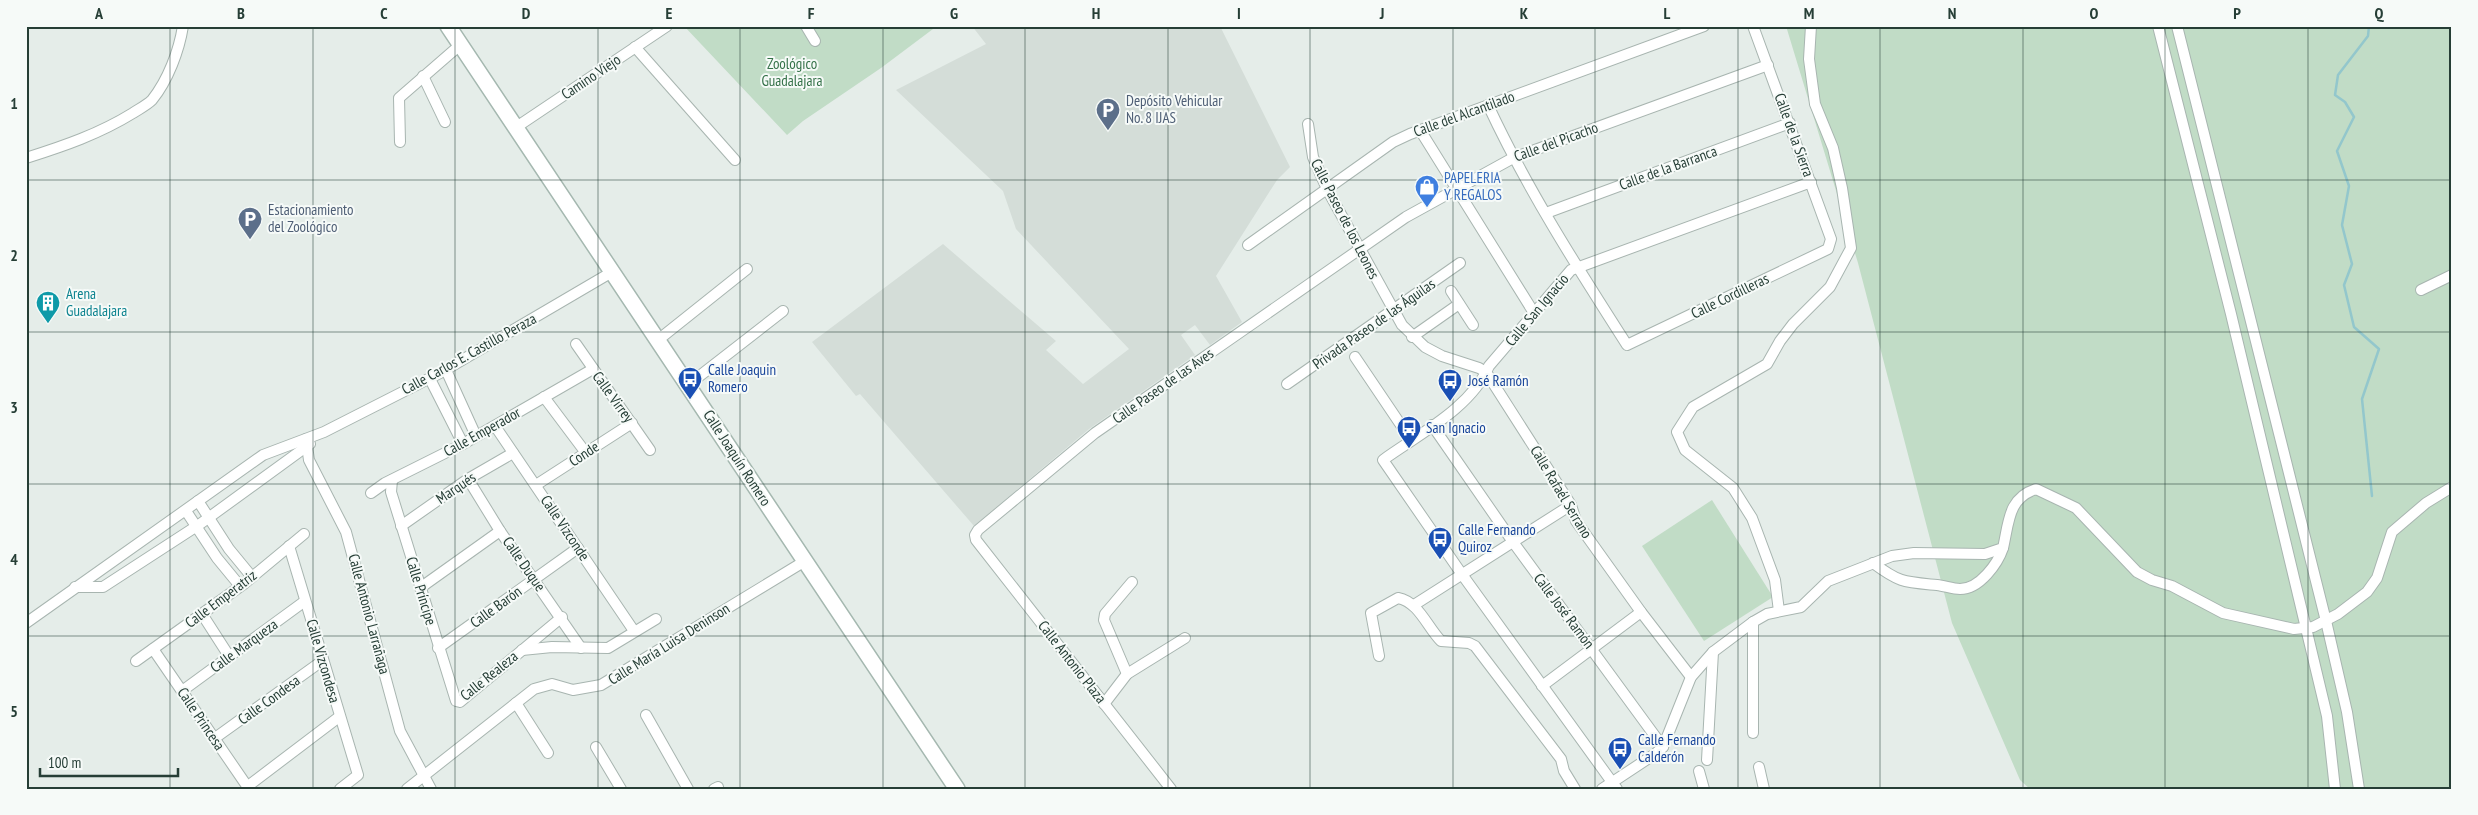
<svg xmlns="http://www.w3.org/2000/svg" width="2478" height="815" viewBox="0 0 2478 815" font-family="'PT Sans Narrow',sans-serif">
<style>
.built{fill:#d4ddd8}
.green{fill:#c1dcc6}
.lines{fill:none;stroke-linecap:round;stroke-linejoin:round}
.stream{stroke:#93c7cc;stroke-width:2.5}
.street-casing{stroke:#a8b5b0;stroke-width:12}
.secondary-casing{stroke:#a5b8b0;stroke-width:18}
.street{stroke:#fff;stroke-width:10}
.secondary{stroke:#fff;stroke-width:15}
.grid{fill:none;stroke:#263e36;stroke-width:1;stroke-opacity:0.55}
.labels{text-anchor:middle;stroke-width:4;stroke-linejoin:round;paint-order:stroke}
.park-label{font-size:15px;fill:#347148;stroke:#f6faf8}
.street-label{font-size:15px;fill:#263e36;stroke:#f6faf8}
.service-label{font-size:15px;fill:#4e5e75;stroke:#f6faf8;text-anchor:start}
.shop-label{font-size:15px;fill:#366cbe;stroke:#f6faf8;text-anchor:start}
.culture-label{font-size:15px;fill:#0d838f;stroke:#f6faf8;text-anchor:start}
.transit-label{font-size:15px;fill:#164399;stroke:#f6faf8;text-anchor:start}
.neatline{fill:none;stroke:#263e36;stroke-width:2}
.grid-label{font-size:16px;text-anchor:middle;font-weight:bold;fill:#263e36}
</style>
<rect width="100%" height="100%" fill="#e5ede9"/>
<polygon class="built" points="972,26 1220,26 1290,167 1277,180 1216,276 1242,322 1210,345 1195,325 1181,335 1195,355 1089,429 974,526 860,394 856,396 812,342 943,244 1056,341 1046,350 1083,384 1129,349 1016,229 1003,191 896,90 986,44"/>
<g class="green">
<polygon points="684,26 937,26 881,68 803,121 787,135"/>
<polygon points="1786,26 2452,26 2452,789 2030,789 2020,780 1952,623 1858,263"/>
<polygon points="1712,500 1773,597 1704,641 1642,546"/>
</g>
<g class="lines">
<polyline class="stream" points="2369,26 2368,36 2338,75 2335,95 2345,102 2354,117 2337,151 2349,186 2342,225 2352,264 2344,285 2354,327 2379,349 2362,399 2372,496"/>
<defs>
<g id="street">
<polyline points="806,26 815,41"/>
<polyline points="2158,26 2231,314 2327,716 2335,789"/>
<polyline points="2177,26 2326,621 2347,712 2359,789"/>
<polyline points="635,47 735,160"/>
<polyline points="423,76 445,122"/>
<path d="M1488,105c39,84 89,162 139,240l201,-96 3,-10 -78,-213"/>
<polyline points="1308,124 1313,157 1327,189 1402,325 1425,347 1442,356 1479,368 1486,372 1571,505 1576,521 1641,612 1691,677"/>
<polyline points="515,128 667,26"/>
<polyline points="1420,130 1534,313"/>
<polyline points="400,142 399,98 460,45"/>
<path d="M26,158c38,-12 73,-24 107,-45 6,-4 14,-8 19,-13 16,-20 27,-49 31,-74"/>
<polyline points="1546,213 1790,123"/>
<polyline points="1248,245 1393,142 1410,134 1704,26"/>
<polyline points="2421,290 2452,275"/>
<polyline points="1451,291 1473,325"/>
<polyline points="1412,337 1459,304"/>
<polyline points="658,340 747,269"/>
<polyline points="576,344 650,450"/>
<polyline points="1355,357 1411,440"/>
<polyline points="446,370 476,436"/>
<polyline points="430,379 463,444"/>
<polyline points="1287,384 1460,263"/>
<polyline points="688,385 783,311"/>
<polyline points="544,397 586,453"/>
<polyline points="1432,425 1513,542 1663,747"/>
<polyline points="495,426 634,631"/>
<polyline points="306,439 309,460 346,532 400,731 431,789"/>
<polyline points="468,479 500,531 581,648"/>
<polyline points="392,480 391,492 456,701 460,702 562,617"/>
<polyline points="536,485 632,423"/>
<polyline points="371,493 385,483 463,444 593,369"/>
<polyline points="198,501 229,549 252,577"/>
<polyline points="186,511 217,558 240,586"/>
<polyline points="401,526 468,479 513,453"/>
<polyline points="289,546 358,775 340,789"/>
<path d="M1873,563c27,20 31,19 64,22 8,1 16,4 23,4 20,0 38,-26 43,-41"/>
<polyline points="75,587 103,587 200,524 310,444"/>
<polyline points="420,588 500,531"/>
<polyline points="1414,605 1571,505"/>
<polyline points="1779,611 1775,580 1752,518 1733,488 1685,450 1677,432 1693,407 1767,364 1780,341 1793,324 1830,287 1851,248 1842,188 1833,148 1815,104 1809,59 1811,26"/>
<polyline points="202,614 229,656"/>
<polyline points="1753,622 1753,733"/>
<polyline points="26,623 263,455 324,432 440,373 612,272"/>
<polyline points="438,648 578,548"/>
<polyline points="153,649 249,789"/>
<polyline points="522,650 552,647 608,648 656,619"/>
<path d="M1379,656l-8,-43 27,-15c21,4 29,29 43,43l28,2 6,3 86,113 3,12 11,18"/>
<polyline points="136,661 245,583 304,534"/>
<polyline points="1127,674 1104,620 1105,614 1132,582"/>
<polyline points="1542,686 1641,612"/>
<polyline points="182,691 305,601"/>
<polyline points="516,703 548,753"/>
<polyline points="1104,704 1127,674 1185,638"/>
<polyline points="646,715 688,789"/>
<polyline points="215,738 322,661"/>
<polyline points="596,747 621,789"/>
<polyline points="1707,760 1713,652"/>
<polyline points="1759,767 1764,789"/>
<polyline points="1699,771 1704,789"/>
<polyline points="248,786 339,717"/>
<polyline points="407,789 534,689 552,684 573,690 601,685 805,561"/>
<polyline points="714,789 718,787"/>
<polyline points="1171,789 976,540 975,535 978,530 1095,433 1406,217 1513,158 1768,65"/>
<path d="M1602,789l53,-35 8,-7 28,-70 22,-25 40,-30 14,-8 34,-7 27,-26 64,-25 22,-3 71,1 18,-6c6,-26 5,-50 33,-59l40,19 61,64 15,8 20,6 51,27 71,16 19,-2 25,-13 29,-22 10,-14 15,-46 34,-29 26,-16"/>
<path d="M1617,789l-156,-216 -78,-113c36,-26 88,-52 106,-94l82,-96 240,-88"/>
</g>
<polyline id="secondary" points="448,26 957,789"/>
</defs>
<use href="#street" class="street-casing"/>
<use href="#secondary" class="secondary-casing"/>
<use href="#street" class="street"/>
<use href="#secondary" class="secondary"/>
</g>
<path class="grid" d="M170,26v763M313,26v763M455,26v763M598,26v763M740,26v763M883,26v763M1025,26v763M1168,26v763M1310,26v763M1453,26v763M1595,26v763M1738,26v763M1880,26v763M2023,26v763M2165,26v763M2308,26v763M26,180h2426M26,332h2426M26,484h2426M26,636h2426"/>
<defs>
<symbol id="parking-pin" viewBox="-11 -11 22 30"><path d="M0 17L-7.5 6A9.5 9.5 0 1 1 7.5 6Z" fill="#5c6f8a" stroke="#f6faf8"/><path d="M-3.5-5.5H1a3.5 3.5 0 0 1 0 7H-1V5.5H-3.5ZM-1-3.4V-.6H.8a1.4 1.4 0 0 0 0-2.8Z" fill="#fff"/></symbol>
<symbol id="shop-pin" viewBox="-11 -11 22 30"><path d="M0 17L-7.5 6A9.5 9.5 0 1 1 7.5 6Z" fill="#3f7fe0" stroke="#f6faf8"/><path d="M-5-2.5h2.3a2.7 3.5 0 0 1 5.4 0H5L5.5 6h-11ZM-1.5-2.5h3a1.5 2.3 0 0 0-3 0Z" fill="#fff"/></symbol>
<symbol id="building-pin" viewBox="-11 -11 22 30"><path d="M0 17L-7.5 6A9.5 9.5 0 1 1 7.5 6Z" fill="#0f9aa8" stroke="#f6faf8"/><path d="M-4-6H4V6H1V3H-1V6H-4ZM-2.5-4.3h1.7v1.8h-1.7ZM.8-4.3h1.7v1.8H.8ZM-2.5-1h1.7V.8h-1.7ZM.8-1h1.7V.8H.8Z" fill="#fff"/></symbol>
<symbol id="bus-pin" viewBox="-11 -11 22 30"><path d="M0 17L-7.5 6A9.5 9.5 0 1 1 7.5 6Z" fill="#1a4fb4" stroke="#f6faf8"/><path d="M-5-6H5V4H4V6H2V4H-2V6H-4V4H-5ZM-3.5-4V0h7V-4ZM-3.5 1.2v1.5H-2V1.2ZM2 1.2v1.5H3.5V1.2Z" fill="#fff"/></symbol>
</defs>
<g fill-rule="evenodd">
<use href="#parking-pin" x="1094" y="96" width="28" height="38"/>
<use href="#shop-pin" x="1413" y="173" width="28" height="38"/>
<use href="#parking-pin" x="236" y="205" width="28" height="38"/>
<use href="#building-pin" x="34" y="289" width="28" height="38"/>
<use href="#bus-pin" x="676" y="365" width="28" height="38"/>
<use href="#bus-pin" x="1436" y="367" width="28" height="38"/>
<use href="#bus-pin" x="1395" y="414" width="28" height="38"/>
<use href="#bus-pin" x="1426" y="525" width="28" height="38"/>
<use href="#bus-pin" x="1606" y="735" width="28" height="38"/>
</g>
<g class="labels">
<g class="park-label">
<text x="792" y="69">Zoológico<tspan x="792" dy="17">Guadalajara</tspan></text>
</g>
<g class="street-label">
<text transform="translate(591 77) rotate(-34)" y="5">Camino Viejo</text>
<text transform="translate(1464 114) rotate(-20)" y="5">Calle del Alcantilado</text>
<text transform="translate(1794 135) rotate(70)" y="5">Calle de la Sierra</text>
<text transform="translate(1556 142) rotate(-20)" y="5">Calle del Picacho</text>
<text transform="translate(1668 168) rotate(-20)" y="5">Calle de la Barranca</text>
<text transform="translate(1345 219) rotate(63)" y="5">Calle Paseo de los Leones</text>
<text transform="translate(1730 296) rotate(-26)" y="5">Calle Cordilleras</text>
<text transform="translate(1537 310) rotate(-50)" y="5">Calle San Ignacio</text>
<text transform="translate(1374 324) rotate(-35)" y="5">Privada Paseo de las Águilas</text>
<text transform="translate(469 354) rotate(-29)" y="5">Calle Carlos E. Castillo Peraza</text>
<text transform="translate(1163 386) rotate(-35)" y="5">Calle Paseo de las Aves</text>
<text transform="translate(613 397) rotate(54)" y="5">Calle Virrey</text>
<text transform="translate(482 432) rotate(-29)" y="5">Calle Emperador</text>
<text transform="translate(584 454) rotate(-33)" y="5">Conde</text>
<text transform="translate(737 458) rotate(57)" y="5">Calle Joaquín Romero</text>
<text transform="translate(456 488) rotate(-34)" y="5">Marqués</text>
<text transform="translate(1561 492) rotate(59)" y="5">Calle Rafaél Serrano</text>
<text transform="translate(565 528) rotate(56)" y="5">Calle Vizconde</text>
<text transform="translate(524 564) rotate(55)" y="5">Calle Duque</text>
<text transform="translate(421 591) rotate(73)" y="5">Calle Príncipe</text>
<text transform="translate(221 599) rotate(-37)" y="5">Calle Emperatriz</text>
<text transform="translate(496 607) rotate(-36)" y="5">Calle Barón</text>
<text transform="translate(1564 611) rotate(53)" y="5">Calle José Ramón</text>
<text transform="translate(369 614) rotate(75)" y="5">Calle Antonio Larrañaga</text>
<text transform="translate(669 644) rotate(-32)" y="5">Calle María Luisa Deninson</text>
<text transform="translate(244 646) rotate(-36)" y="5">Calle Marqueza</text>
<text transform="translate(323 661) rotate(74)" y="5">Calle Vizcondesa</text>
<text transform="translate(1072 662) rotate(52)" y="5">Calle Antonio Plaza</text>
<text transform="translate(489 676) rotate(-39)" y="5">Calle Realeza</text>
<text transform="translate(269 700) rotate(-36)" y="5">Calle Condesa</text>
<text transform="translate(201 719) rotate(56)" y="5">Calle Princesa</text>
</g>
<g class="service-label">
<text x="1126" y="106">Depósito Vehicular<tspan x="1126" dy="17">No. 8 IJAS</tspan></text>
<text x="268" y="215">Estacionamiento<tspan x="268" dy="17">del Zoológico</tspan></text>
</g>
<g class="shop-label">
<text x="1444" y="183">PAPELERIA<tspan x="1444" dy="17">Y REGALOS</tspan></text>
</g>
<g class="culture-label">
<text x="66" y="299">Arena<tspan x="66" dy="17">Guadalajara</tspan></text>
</g>
<g class="transit-label">
<text x="708" y="375">Calle Joaquin<tspan x="708" dy="17">Romero</tspan></text>
<text x="1468" y="386">José Ramón</text>
<text x="1426" y="433">San Ignacio</text>
<text x="1458" y="535">Calle Fernando<tspan x="1458" dy="17">Quiroz</tspan></text>
<text x="1638" y="745">Calle Fernando<tspan x="1638" dy="17">Calderón</tspan></text>
</g>
</g>
<rect width="2478" height="815" fill="none" stroke="#f6faf8" stroke-width="55"/>
<path d="M40 768v8h138v-8" fill="none" stroke="#263e36" stroke-width="2.5"/>
<text x="48" y="768" font-size="15" fill="#263e36" stroke="#f6faf8" stroke-width="4" paint-order="stroke">100 m</text>
<rect x="28" y="28" width="2422" height="760" class="neatline"/>
<g class="grid-label">
<text x="99" y="19">A</text>
<text x="241" y="19">B</text>
<text x="384" y="19">C</text>
<text x="526" y="19">D</text>
<text x="669" y="19">E</text>
<text x="811" y="19">F</text>
<text x="954" y="19">G</text>
<text x="1096" y="19">H</text>
<text x="1239" y="19">I</text>
<text x="1382" y="19">J</text>
<text x="1524" y="19">K</text>
<text x="1667" y="19">L</text>
<text x="1809" y="19">M</text>
<text x="1952" y="19">N</text>
<text x="2094" y="19">O</text>
<text x="2237" y="19">P</text>
<text x="2379" y="19">Q</text>
<text x="14" y="109">1</text>
<text x="14" y="261">2</text>
<text x="14" y="413">3</text>
<text x="14" y="565">4</text>
<text x="14" y="717">5</text>
</g>
</svg>
